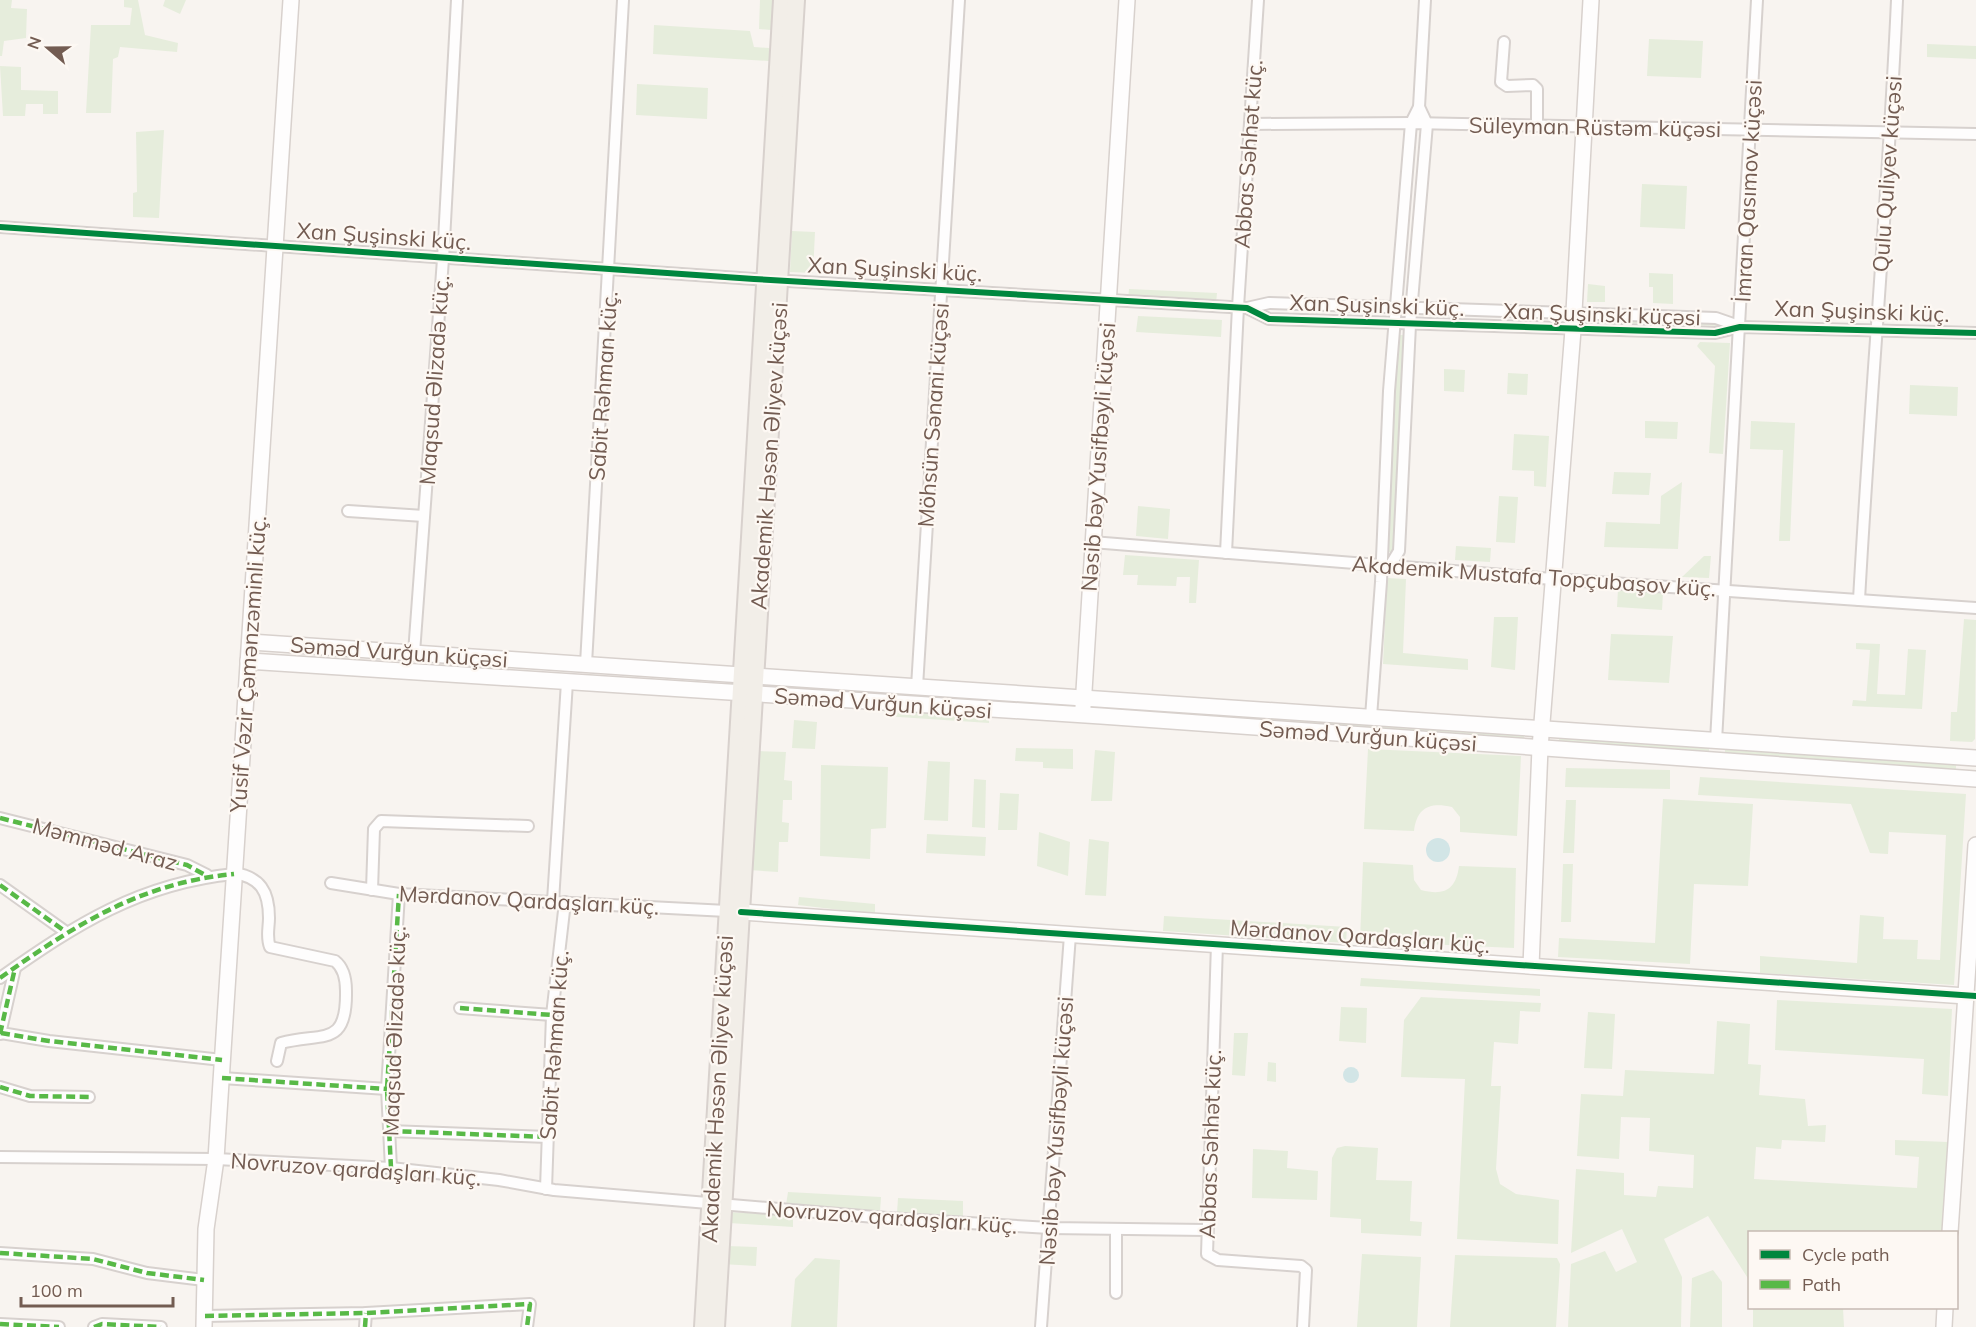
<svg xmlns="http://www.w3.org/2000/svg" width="1976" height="1327" viewBox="0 0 1976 1327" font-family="Mulish,sans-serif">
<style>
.green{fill:#e6eddc}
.water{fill:#d2e5e6}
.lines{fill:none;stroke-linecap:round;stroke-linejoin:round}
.street-casing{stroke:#d7d1ce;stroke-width:14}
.secondary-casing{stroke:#d8d1cd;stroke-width:18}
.primary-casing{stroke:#d8d1cd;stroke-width:20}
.street{stroke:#fefdfd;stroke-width:10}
.secondary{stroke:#fefdfd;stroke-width:15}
.primary{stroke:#f2eee8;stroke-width:16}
.quiet{stroke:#58b947;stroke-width:4.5;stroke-dasharray:9 4.5;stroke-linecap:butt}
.cycleway-casing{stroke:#fdf8f3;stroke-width:10}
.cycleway{stroke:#00873e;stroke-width:6}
.labels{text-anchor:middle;stroke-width:4.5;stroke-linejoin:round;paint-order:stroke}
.street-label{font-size:22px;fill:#735c52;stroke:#fdf8f3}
</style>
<rect width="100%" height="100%" fill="#f8f4f0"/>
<g class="green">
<polygon points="0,0 12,0 11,8 27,9 26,38 4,41 2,56 0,56"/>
<polygon points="124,0 138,0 145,35 178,43 177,52 120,47 118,57 113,59 111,113 86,113 91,25 130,25 132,8 124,7"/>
<polygon points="165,0 186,0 180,14 163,6"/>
<polygon points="760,0 774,0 772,30 759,29"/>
<polygon points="654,25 750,31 754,47 769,48 769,61 653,54"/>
<polygon points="1649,39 1703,41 1701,78 1647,76"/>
<polygon points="1927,44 1976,46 1976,59 1927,57"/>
<polygon points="0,66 21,67 21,90 58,91 58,114 43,114 43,104 26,104 25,116 3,116"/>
<polygon points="637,84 708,88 707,119 636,115"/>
<polygon points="164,130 159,218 133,217 133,193 137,192 136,132"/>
<polygon points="1642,184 1687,186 1685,229 1640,227"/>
<polygon points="792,231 815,232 813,273 790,272"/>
<polygon points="1649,273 1673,274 1673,304 1653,303 1653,287 1649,287"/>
<polygon points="1588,284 1605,286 1605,302 1587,302"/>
<polygon points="1129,289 1217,293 1216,304 1128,300"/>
<polygon points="1138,316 1222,320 1221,337 1136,332"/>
<polygon points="1588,318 1717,323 1717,326 1588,322"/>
<polygon points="1398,335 1405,335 1394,552 1386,552"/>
<polygon points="1700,342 1730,343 1723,454 1709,453 1715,366 1697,346"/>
<polygon points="1444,369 1465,370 1464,392 1444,391"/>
<polygon points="1508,373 1528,374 1527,395 1507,394"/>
<polygon points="1910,385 1958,387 1957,416 1909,414"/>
<polygon points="1645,421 1678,422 1677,439 1645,438"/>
<polygon points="1751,421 1795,423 1790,541 1779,541 1783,450 1750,449"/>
<polygon points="1514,434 1549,436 1546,487 1534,486 1534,471 1512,470"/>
<polygon points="1614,472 1651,473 1649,495 1612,494"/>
<polygon points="1682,482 1678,549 1604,547 1606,522 1660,524 1661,496"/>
<polygon points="1499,496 1518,497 1515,543 1496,542"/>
<polygon points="1138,506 1170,509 1168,539 1136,536"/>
<polygon points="1456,546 1491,548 1490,562 1455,560"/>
<polygon points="1125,555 1199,560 1196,603 1189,603 1190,577 1177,577 1176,586 1137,585 1138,575 1123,575"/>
<polygon points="1704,556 1711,556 1709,578 1682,577"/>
<polygon points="1387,578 1406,579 1403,653 1468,659 1468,670 1383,664"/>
<polygon points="1618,590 1663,593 1662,610 1617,607"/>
<polygon points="1494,617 1518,617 1515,670 1491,667"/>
<polygon points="1964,619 1976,620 1975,739 1972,742 1950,741 1951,712 1957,712"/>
<polygon points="1611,634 1673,636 1669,683 1608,680"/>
<polygon points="1856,643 1880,644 1877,694 1905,695 1908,649 1926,650 1922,709 1852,706 1853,700 1866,701 1870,650 1856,649"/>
<polygon points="758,685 852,690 852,694 758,688"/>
<polygon points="869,692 1053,702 1053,705 869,695"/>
<polygon points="1107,706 1524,735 1524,739 1107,710"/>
<polygon points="884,709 989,714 989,723 884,716"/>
<polygon points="794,720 817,722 815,749 792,748"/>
<polygon points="1559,738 1709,748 1709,751 1559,741"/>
<polygon points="1016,748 1073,749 1073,769 1043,768 1043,762 1015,761"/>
<path d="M1368,749l153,7 -4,80 -57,-4v-15l-8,-10c-22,-5 -35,0 -38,24l-50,-2z"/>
<polygon points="1725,749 1956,764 1956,771 1725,756"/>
<polygon points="1095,750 1115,752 1112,801 1091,801"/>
<polygon points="756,751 786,752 784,780 792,781 792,800 783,800 782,822 789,823 788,842 779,842 778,872 749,870"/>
<polygon points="928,761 950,762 948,821 924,820"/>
<polygon points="821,765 888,767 886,828 871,829 870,859 820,856"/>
<polygon points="1566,768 1670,770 1670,789 1565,787"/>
<polygon points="1700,777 1966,794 1954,985 1760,973 1760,956 1857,963 1860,915 1884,917 1883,939 1918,940 1917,959 1940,960 1946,835 1889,832 1888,854 1870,853 1851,804 1698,795"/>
<polygon points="974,779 986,780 985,828 972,827"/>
<polygon points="1000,793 1019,794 1017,830 998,830"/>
<polygon points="1663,799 1753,804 1748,886 1694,884 1690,964 1558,957 1559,938 1655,943"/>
<polygon points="1566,800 1576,800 1574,853 1563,853"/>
<polygon points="1039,832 1070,842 1068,876 1037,866"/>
<polygon points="927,834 986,837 985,856 926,853"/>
<polygon points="1089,839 1109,842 1106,896 1085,895"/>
<path d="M1363,862l50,3 1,15 7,10c23,6 35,0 38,-24l57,2 -2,80 -154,-7z"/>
<polygon points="1563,864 1573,864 1571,922 1561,922"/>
<polygon points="799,897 875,904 875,914 798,905"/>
<polygon points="1164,916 1347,927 1346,943 1163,931"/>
<polygon points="1361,978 1540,989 1540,996 1360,986"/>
<polygon points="1421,997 1541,1003 1540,1012 1520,1011 1518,1044 1494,1042 1491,1086 1501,1086 1496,1169 1500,1184 1516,1194 1559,1200 1558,1244 1457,1239 1465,1079 1401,1077 1404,1020"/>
<polygon points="1777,1000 1952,1009 1948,1096 1922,1094 1924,1059 1775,1050"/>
<polygon points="1341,1007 1367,1008 1366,1043 1339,1041"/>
<polygon points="1588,1012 1615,1014 1612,1069 1584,1068"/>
<polygon points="1717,1021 1750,1024 1748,1064 1761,1065 1759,1095 1805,1099 1808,1126 1826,1125 1825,1142 1782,1140 1781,1149 1756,1147 1754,1179 1917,1188 1919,1157 1895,1155 1895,1140 1948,1142 1942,1232 1750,1232 1749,1280 1708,1216 1664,1239 1682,1277 1681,1327 1568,1327 1571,1264 1605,1251 1616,1272 1637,1262 1622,1229 1571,1253 1576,1169 1624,1173 1624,1195 1656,1197 1658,1186 1693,1188 1694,1155 1649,1151 1650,1118 1621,1117 1619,1159 1577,1156 1581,1094 1623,1096 1625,1070 1714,1074"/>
<polygon points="1234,1033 1248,1033 1245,1076 1232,1075"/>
<polygon points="1268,1062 1276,1063 1276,1082 1267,1081"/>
<polygon points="1345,1146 1378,1148 1376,1180 1412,1181 1410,1221 1422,1222 1421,1236 1361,1233 1361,1219 1330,1217 1332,1158 1337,1148"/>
<polygon points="1253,1149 1288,1151 1287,1168 1318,1171 1317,1200 1252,1198"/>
<polygon points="788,1192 881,1197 880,1212 786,1205"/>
<polygon points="898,1198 963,1201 963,1216 897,1213"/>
<polygon points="725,1212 793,1215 793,1227 729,1223 727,1246 757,1247 756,1266 722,1264"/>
<polygon points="1362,1254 1421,1257 1417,1327 1357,1327"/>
<polygon points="1455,1255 1557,1258 1560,1264 1556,1327 1450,1327"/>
<polygon points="815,1258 840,1260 837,1327 791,1327 795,1279"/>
<polygon points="1713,1270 1722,1282 1722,1327 1690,1327 1692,1278"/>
<polygon points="1753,1308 1843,1308 1844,1327 1753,1327"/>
</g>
<g class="water">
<circle cx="1438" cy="850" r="12"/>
<circle cx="1351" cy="1075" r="8"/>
</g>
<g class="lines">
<defs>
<g id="street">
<polyline points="1504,42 1501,82 1507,86 1533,85 1537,89 1537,126"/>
<polyline points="1250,124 1411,123 1976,134"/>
<polyline points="0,227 754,279 1247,308 1269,319 1715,333 1740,327 1976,333"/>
<polyline points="1247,308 1269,303 1716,318 1739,326"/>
<polyline points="348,511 424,516"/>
<polyline points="1092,542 1553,579 1976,608"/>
<polyline points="1226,553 1238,307 1258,0"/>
<polyline points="1388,569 1399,551 1410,325 1427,124 1419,107"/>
<path d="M1859,600c11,-200 29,-400 38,-600"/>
<polyline points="414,653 443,259 457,0"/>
<polyline points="586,664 623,0"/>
<polyline points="917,687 959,0"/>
<polyline points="1371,717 1381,582 1389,391 1411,123 1419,107 1425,0"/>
<polyline points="1716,741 1757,0"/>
<polyline points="0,818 187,865 207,875"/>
<path d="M234,873c26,4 35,18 35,45 0,10 -3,19 1,29l65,14c9,7 11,19 11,30 1,57 -23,41 -65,52l-4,18"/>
<polyline points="331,883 399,894 727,911"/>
<polyline points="0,885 66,932"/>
<polyline points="372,890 374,829 381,821 528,826"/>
<polyline points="553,901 567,682"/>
<polyline points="1217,944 1207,1254 1218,1260 1301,1266 1306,1270 1303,1327"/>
<path d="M0,978c75,-53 140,-95 234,-104"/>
<polyline points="460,1008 552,1015"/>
<polyline points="1,1033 49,1041 222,1060"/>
<polyline points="0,1034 15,968"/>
<polyline points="222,1078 387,1089"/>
<polyline points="0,1087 30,1096 89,1097"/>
<polyline points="389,1131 548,1137"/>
<polyline points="0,1157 216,1159 391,1168 499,1180 554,1190 887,1218 1049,1228 1206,1230"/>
<polyline points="391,1168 387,1089 399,894"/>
<polyline points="546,1189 552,1015 565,902"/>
<polyline points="1116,1230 1116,1293"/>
<polyline points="0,1253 93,1259 147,1273 204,1280"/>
<polyline points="205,1316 366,1313 530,1304 527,1327"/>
<polyline points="0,1324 59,1327"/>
<polyline points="94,1327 102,1324 161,1327"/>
<polyline points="365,1327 366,1313"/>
<polyline points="1041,1327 1070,935"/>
</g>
<g id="secondary">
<polyline points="250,642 1976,758"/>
<polyline points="248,661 1101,716 1976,779"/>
<polyline points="1083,707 1127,0"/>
<polyline points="741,912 1966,996"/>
<polyline points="1531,966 1540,748 1573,330 1591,0"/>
<polyline points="1950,1232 1976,845"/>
<polyline points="204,1327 206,1229 216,1159 291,0"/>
<polyline points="1944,1327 1945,1308"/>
</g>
<g id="primary">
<polyline points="703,1327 782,0"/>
<polyline points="716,1327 796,0"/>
</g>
</defs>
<use href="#street" class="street-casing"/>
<use href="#secondary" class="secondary-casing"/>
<use href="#primary" class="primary-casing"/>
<use href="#street" class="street"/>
<use href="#secondary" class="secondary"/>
<use href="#primary" class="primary"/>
<g class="quiet">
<polyline points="0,818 187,865 207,876"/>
<polyline points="0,885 66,932"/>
<path d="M0,978c75,-53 140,-95 234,-104"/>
<polyline points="460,1008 552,1015"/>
<polyline points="1,1033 49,1041 222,1060"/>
<polyline points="0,1034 15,968"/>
<polyline points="222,1078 387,1089"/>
<polyline points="0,1087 30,1096 89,1097"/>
<polyline points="389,1131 548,1137"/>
<polyline points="391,1168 387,1089 399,894"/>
<polyline points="0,1253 93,1259 147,1273 204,1280"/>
<polyline points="205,1316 366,1313 530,1304 527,1327"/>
<polyline points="0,1324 59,1327"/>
<polyline points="94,1327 102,1324 161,1327"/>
<polyline points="365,1327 366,1313"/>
</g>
<defs>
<g id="cycleway">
<polyline points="0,227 754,279 1247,308 1269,319 1715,333 1740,327 1976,333"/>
<polyline points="741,912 1976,996"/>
</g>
</defs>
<use href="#cycleway" class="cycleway-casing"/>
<use href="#cycleway" class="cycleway"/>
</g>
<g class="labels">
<g class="street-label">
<text transform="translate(1595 127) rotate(1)" y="8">Süleyman Rüstəm küçəsi</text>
<text transform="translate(1248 154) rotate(-86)" y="8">Abbas Səhhət küç.</text>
<text transform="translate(1887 174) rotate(-86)" y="8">Qulu Quliyev küçəsi</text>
<text transform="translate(1748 191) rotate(-87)" y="8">İmran Qasımov küçəsi</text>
<text transform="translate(384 236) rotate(4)" y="8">Xan Şuşinski küç.</text>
<text transform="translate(895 269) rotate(3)" y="8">Xan Şuşinski küç.</text>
<text transform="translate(1377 305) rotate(2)" y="8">Xan Şuşinski küç.</text>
<text transform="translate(1862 311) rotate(2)" y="8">Xan Şuşinski küç.</text>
<text transform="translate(1602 314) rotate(2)" y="8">Xan Şuşinski küçəsi</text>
<text transform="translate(434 380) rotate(-86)" y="8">Maqsud Əlizadə küç.</text>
<text transform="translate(603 386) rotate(-86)" y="8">Sabit Rəhman küç.</text>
<text transform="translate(933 415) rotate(-86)" y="8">Möhsün Sənani küçəsi</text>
<text transform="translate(769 456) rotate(-86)" y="8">Akademik Həsən Əliyev küçəsi</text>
<text transform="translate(1098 457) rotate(-86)" y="8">Nəsib bəy Yusifbəyli küçəsi</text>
<text transform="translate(1534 576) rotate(4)" y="8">Akademik Mustafa Topçubaşov küç.</text>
<text transform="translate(399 652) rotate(4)" y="8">Səməd Vurğun küçəsi</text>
<text transform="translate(248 664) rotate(-86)" y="8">Yusif Vəzir Çəmənzəminli küç.</text>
<text transform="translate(883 703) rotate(4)" y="8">Səməd Vurğun küçəsi</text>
<text transform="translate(1368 736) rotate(4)" y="8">Səməd Vurğun küçəsi</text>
<text transform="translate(105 844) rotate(15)" y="8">Məmməd Araz</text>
<text transform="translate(529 900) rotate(3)" y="8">Mərdanov Qardaşları küç.</text>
<text transform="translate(1360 936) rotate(4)" y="8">Mərdanov Qardaşları küç.</text>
<text transform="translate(394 1031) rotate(-88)" y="8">Maqsud Əlizadə küç.</text>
<text transform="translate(554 1045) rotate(-86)" y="8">Sabit Rəhman küç.</text>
<text transform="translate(717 1089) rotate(-87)" y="8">Akademik Həsən Əliyev küçəsi</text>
<text transform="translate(1056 1131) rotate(-86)" y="8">Nəsib bəy Yusifbəyli küçəsi</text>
<text transform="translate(1210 1144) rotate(-88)" y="8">Abbas Səhhət küç.</text>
<text transform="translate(356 1169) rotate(4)" y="8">Novruzov qardaşları küç.</text>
<text transform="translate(892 1217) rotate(4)" y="8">Novruzov qardaşları küç.</text>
</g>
</g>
<rect x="1748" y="1231" width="210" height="78" fill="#fdf8f3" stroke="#c6bab3" stroke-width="1.5"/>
<rect x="1760" y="1250" width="30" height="9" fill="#00873e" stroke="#c6bab3" stroke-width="1.5"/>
<text x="1802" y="1261" font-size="18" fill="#735c52">Cycle path</text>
<rect x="1760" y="1280" width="30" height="9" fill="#58b947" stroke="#c6bab3" stroke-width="1.5"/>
<text x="1802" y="1291" font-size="18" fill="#735c52">Path</text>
<g transform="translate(48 48) rotate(290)" stroke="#fdf8f3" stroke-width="4.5" paint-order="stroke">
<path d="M0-4.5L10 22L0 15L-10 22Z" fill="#735c52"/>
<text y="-9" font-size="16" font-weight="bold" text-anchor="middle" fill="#735c52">N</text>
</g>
<path d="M21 1297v9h152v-9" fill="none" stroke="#735c52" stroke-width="3"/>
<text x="30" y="1297" font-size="18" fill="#735c52" stroke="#fdf8f3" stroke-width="4.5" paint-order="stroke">100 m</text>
</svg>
